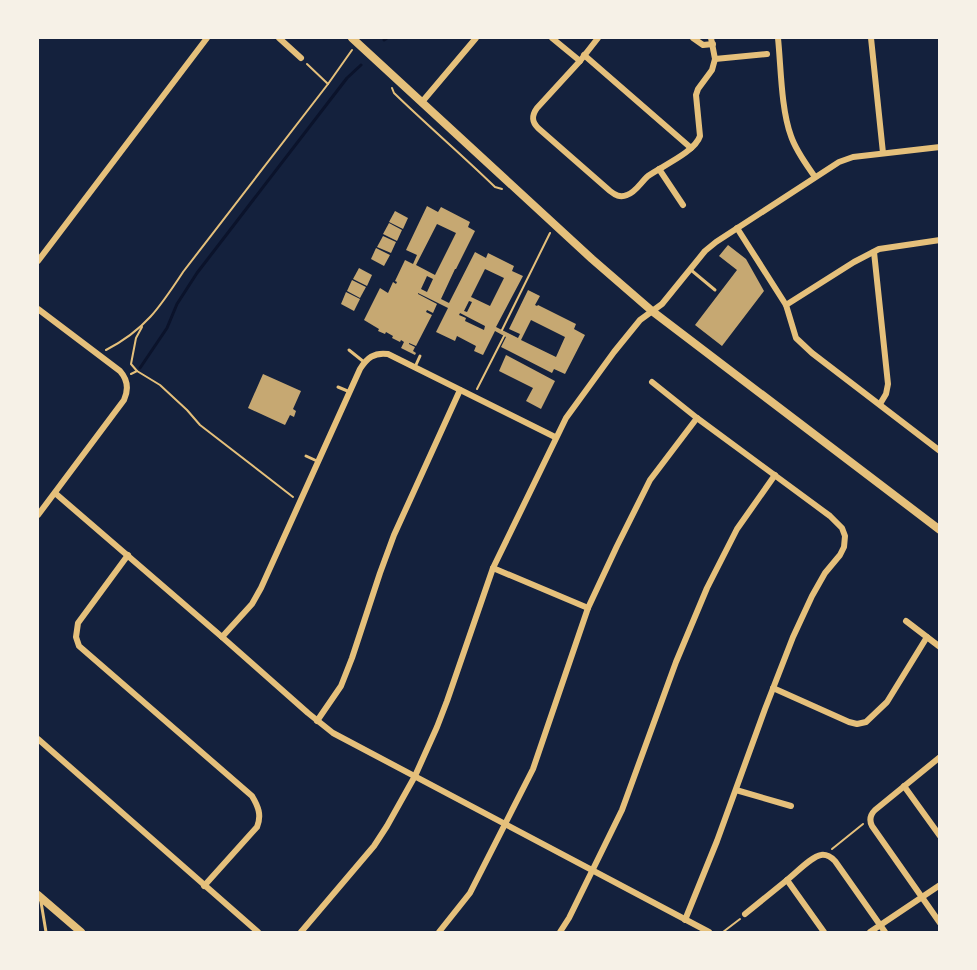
<svg xmlns="http://www.w3.org/2000/svg" width="977" height="970" viewBox="0 0 977 970" font-family="'Noto Sans',sans-serif">
<style>
.lines{fill:none;stroke-linecap:round;stroke-linejoin:round}
.stream{stroke:#0b132b;stroke-width:3}
.building{fill:#c6a872;fill-rule:evenodd}
.path{stroke:#e5c07b;stroke-width:2}
.service{stroke:#e5c07b;stroke-width:3}
.minor{stroke:#e5c07b;stroke-width:6}
.tertiary{stroke:#e5c07b;stroke-width:8}
</style>
<rect width="100%" height="100%" fill="#14213d"/>
<g class="lines">
<g class="stream">
<polyline points="384,40 387,38"/>
<polyline points="140,368 167,328 177,304 197,273 347,78 361,65"/>
</g>
</g>
<g class="building">
<path d="M427,206l11,6 3,-5 29,15 -2,5 7,4 -19,38h-1l-14,30 8,4 26,-51 11,6 2,-5 26,13 -2,5 11,5 -27,51 22,11 2,-4 -11,-5 19,-39 12,6 -5,9 2,1 1,-1 38,19 -2,5 11,6 -20,39 -11,-5 -2,4 -51,-26 5,-10 -11,-6 -12,24 -9,-4 2,-5 -19,-10 -2,5 -19,-9 12,-24 -30,-15v1l19,10 -4,9 -6,-3 -1,2 6,3 -16,31 -7,-3v1l6,3 -2,4 3,2 -1,2 -14,-7 3,-6 -3,-2 -1,2 -8,-4 1,-2 -7,-4 -1,2 -7,-3 1,-2 -15,-9 16,-32 8,5 5,-11 3,2 1,-2 -2,-1 10,-21 8,4 4,-9 -11,-5zM437,224l19,9 -21,42 -19,-10zM485,269l19,9 -14,28 -19,-9zM427,276l6,3 -6,13 -6,-3zM469,301l3,1 -5,10 -3,-1zM460,313l25,13 -1,4 -19,-9 1,-3 -7,-3zM531,320l34,17 -9,20 -35,-17z"/>
<polygon points="395,211 408,218 403,229 389,222"/>
<polygon points="389,223 402,230 397,241 383,234"/>
<polygon points="383,236 396,242 391,253 377,247"/>
<polygon points="728,245 746,259 764,291 722,346 695,325 737,270 719,256"/>
<polygon points="376,248 390,255 384,266 371,259"/>
<polygon points="359,268 372,275 367,286 353,279"/>
<polygon points="352,280 366,287 360,298 347,291"/>
<polygon points="346,292 360,299 354,311 341,304"/>
<polygon points="506,355 555,381 541,409 526,401 533,388 499,371"/>
<polygon points="263,374 301,391 293,409 296,411 294,417 290,415 285,425 248,408"/>
</g>
<g class="lines">
<g class="path">
<polyline points="307,64 328,84"/>
<path d="M392,88l2,5c33,32 68,62 101,94l7,2"/>
<polyline points="502,330 550,233"/>
<path d="M106,350c39,-20 54,-43 77,-78l145,-188 24,-34"/>
<polyline points="137,371 131,364 136,338 142,327"/>
<polyline points="131,374 137,371 160,385 187,410 200,425 293,497"/>
<polyline points="477,389 504,336"/>
<polyline points="832,849 863,824"/>
<polyline points="723,932 740,919"/>
</g>
<g class="service">
<polyline points="691,270 715,290"/>
<polyline points="349,350 364,362"/>
<polyline points="415,367 420,356"/>
<polyline points="338,387 350,392"/>
<polyline points="306,456 317,461"/>
<polyline points="41,902 46,932"/>
</g>
<g class="minor">
<polyline points="279,38 301,58"/>
<polyline points="552,38 580,61"/>
<path d="M598,38l-18,23 -43,47c-5,7 -6,13 1,20l72,63c5,4 10,7 17,4 9,-3 14,-13 21,-19 14,-10 47,-24 52,-40l-4,-41 2,-6 14,-19 3,-11 -4,-21"/>
<polyline points="693,38 703,45 713,44"/>
<path d="M778,38c3,29 3,71 13,98 5,15 15,28 24,41"/>
<polyline points="871,38 883,153"/>
<polyline points="584,55 691,148"/>
<polyline points="715,59 767,54"/>
<polyline points="422,102 476,38"/>
<polyline points="659,169 683,205"/>
<polyline points="737,228 786,305 796,338 812,353 940,451"/>
<polyline points="874,252 888,384 886,394 880,404"/>
<polyline points="38,261 207,38"/>
<polyline points="786,305 854,262 879,249 940,240"/>
<path d="M38,309l82,62c8,9 9,18 4,29l-86,115"/>
<polyline points="652,382 697,418 830,516 842,528 845,536 844,547 840,555 825,573 812,596 793,637 765,709 717,841 685,920"/>
<polyline points="55,493 222,637 308,713 333,733 709,932"/>
<path d="M128,555l-50,68 -2,14 3,9 173,150c6,10 10,19 5,31l-53,59"/>
<polyline points="493,568 588,608"/>
<polyline points="906,621 940,647"/>
<path d="M222,637l30,-33 9,-16 99,-219c7,-11 14,-17 28,-15l167,83"/>
<polyline points="773,688 849,722 857,724 866,722 887,702 927,637"/>
<polyline points="317,721 341,686 352,658 380,573 394,535 460,390"/>
<polyline points="38,739 258,932"/>
<path d="M940,757l-65,53c-5,5 -6,10 -3,16l68,97"/>
<polyline points="904,786 940,836"/>
<polyline points="736,790 791,806"/>
<polyline points="745,914 787,880"/>
<polyline points="301,932 374,846 387,826 415,776 437,727 447,701 493,568 566,418 614,352 640,320 662,304 705,251 716,242 839,162 853,157 940,147"/>
<polyline points="439,932 470,893 533,769 588,608 617,546 650,480 697,418"/>
<polyline points="560,932 569,918 622,810 676,662 707,588 737,529 775,475"/>
<path d="M824,932l-37,-52c8,-6 25,-24 34,-25 6,-1 10,2 14,6l50,71"/>
<polyline points="870,932 940,885"/>
</g>
<g class="tertiary">
<polyline points="352,38 592,259 652,311 940,530"/>
<polyline points="38,895 81,932"/>
</g>
</g>
<rect width="977" height="970" fill="none" stroke="#f6f1e7" stroke-width="78"/>
</svg>
